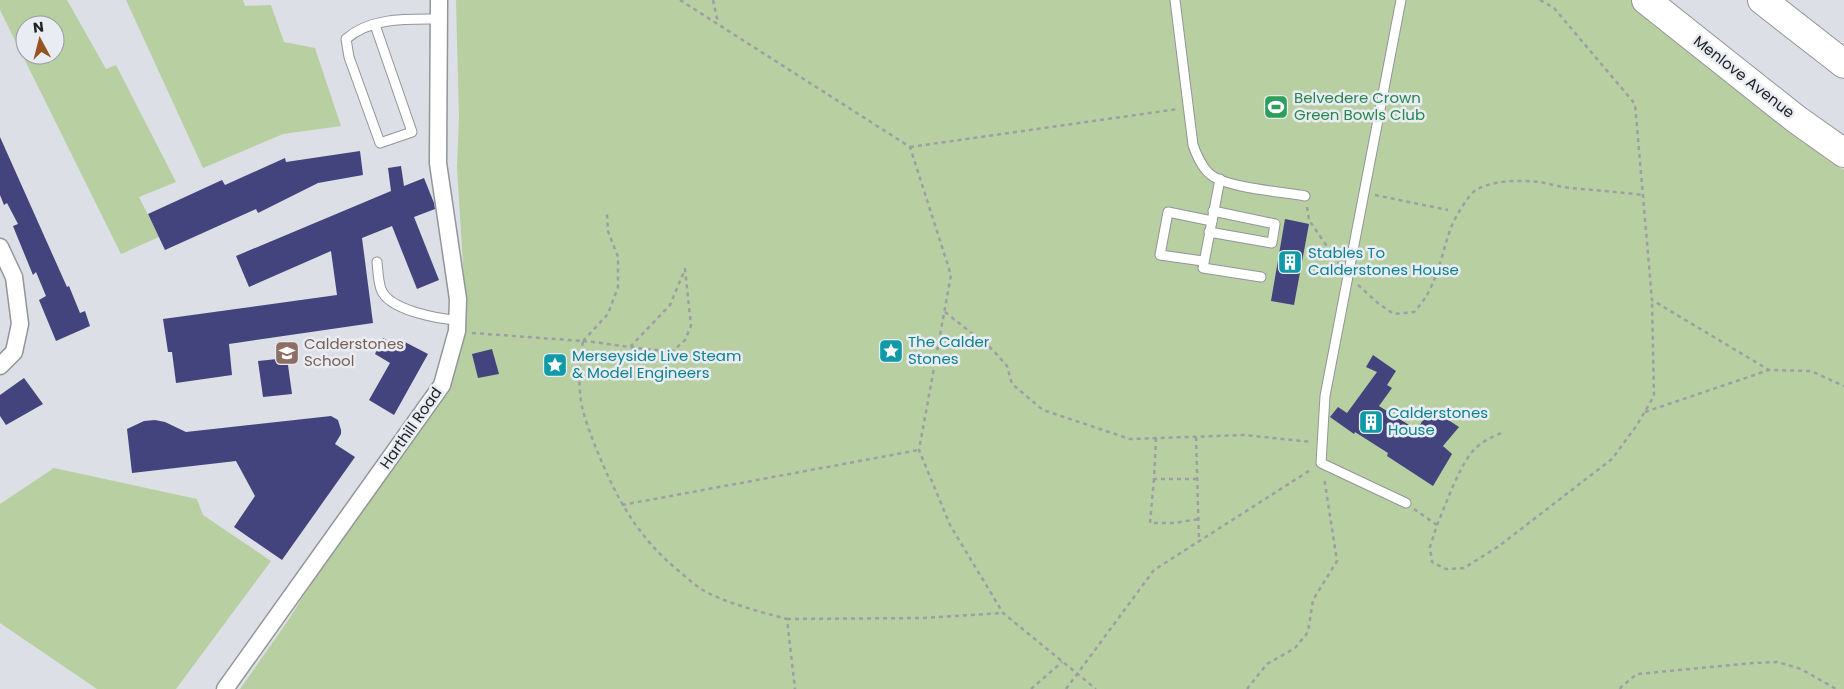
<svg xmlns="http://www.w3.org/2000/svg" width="1844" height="689" viewBox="0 0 1844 689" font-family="Poppins,sans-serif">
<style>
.green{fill:#b8cfa2;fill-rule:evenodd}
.building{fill:#43437d}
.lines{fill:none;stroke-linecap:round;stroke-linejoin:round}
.service-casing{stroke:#92959a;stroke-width:11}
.minor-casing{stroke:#92959a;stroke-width:19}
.trunk-casing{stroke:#92959a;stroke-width:30}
.path{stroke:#9d9fa4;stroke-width:2.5;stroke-dasharray:4 4;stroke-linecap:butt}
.service{stroke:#fff;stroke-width:9}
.minor{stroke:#fff;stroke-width:16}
.trunk{stroke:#fff;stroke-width:28}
.labels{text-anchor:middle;stroke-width:5;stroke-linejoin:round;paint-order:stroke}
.street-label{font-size:15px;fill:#212224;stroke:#e9ecf2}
.leisure-label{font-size:15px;fill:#27864d;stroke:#e9ecf2;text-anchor:start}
.culture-label{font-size:15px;fill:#0d838f;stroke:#e9ecf2;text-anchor:start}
.education-label{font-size:15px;fill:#785e54;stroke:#e9ecf2;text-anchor:start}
</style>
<rect width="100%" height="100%" fill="#dcdfe5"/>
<g class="green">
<path d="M0,0h67l39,69 10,-4 60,117 -37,15 20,40 -38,17 -121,-244zM25,25h30v30h-30z"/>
<polygon points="126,0 243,0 245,6 271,5 284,42 315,48 341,126 283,134 203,168"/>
<polygon points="456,0 1631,0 1793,133 1844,170 1844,689 240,689 289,619 339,539 446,390 465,298 457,167 459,118"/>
<polygon points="54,468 197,499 203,515 271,561 176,689 97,689 0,623 0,504"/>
</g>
<g class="building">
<polygon points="0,137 67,287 69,286 80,313 85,311 90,326 56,341 39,300 46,296 36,272 33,275 17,236 13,226 18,224 7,203 4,205 0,195"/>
<polygon points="360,151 363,175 318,183 258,213 256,209 165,250 148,214 222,180 225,185 285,158 286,162"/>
<polygon points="401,166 404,186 424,178 434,203 435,209 414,217 439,280 417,289 392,226 362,238 373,323 229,344 232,375 176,383 172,352 168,352 163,319 337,295 331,251 249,287 236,256 391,191 388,168"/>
<polygon points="1285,219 1309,224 1294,305 1271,301"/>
<polygon points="383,338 400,347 403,341 428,354 394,415 369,400 390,363 375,354"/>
<polygon points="492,349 499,374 478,378 472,354"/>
<polygon points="1373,355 1396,371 1387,385 1392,388 1379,406 1417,430 1430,408 1459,427 1443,446 1452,454 1433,486 1387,456 1388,453 1355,432 1354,434 1330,417 1338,407 1347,413 1377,372 1366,367"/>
<polygon points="287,358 292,394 263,397 258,361"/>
<polygon points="24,378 43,404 6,425 0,416 0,395"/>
<polygon points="331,416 338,420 341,430 341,434 335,444 355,457 282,560 234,527 255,496 236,461 132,473 127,429 144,421 155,420 165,422 186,432"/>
</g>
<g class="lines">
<defs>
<g id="service">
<path d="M1175,0l18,145c4,11 10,26 21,32 18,11 69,15 91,19"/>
<polyline points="1401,0 1325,396 1321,463 1406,503"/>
<path d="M375,25l37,107 -32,11 -31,-86 -3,-18c25,-22 62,-20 93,-20"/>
<polyline points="1220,179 1203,268 1261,277"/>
<polyline points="1209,232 1272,243 1275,224 1213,211"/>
<polyline points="1203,261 1160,255 1168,212 1212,221"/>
<path d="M377,262c1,8 1,19 4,27 7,21 57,30 77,31"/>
</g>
<g id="minor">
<polyline points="0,247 14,277 20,324 14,352 0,366"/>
<polyline points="225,689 442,385 457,331 458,299 438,163 439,0"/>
</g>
<g id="trunk">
<polyline points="1646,0 1796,119 1844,153"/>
<polyline points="1762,0 1844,64"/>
</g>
</defs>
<use href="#service" class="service-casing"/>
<use href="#minor" class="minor-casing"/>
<use href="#trunk" class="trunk-casing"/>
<g class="path">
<polyline points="680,0 910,147 951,275 919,450 950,525 1003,613 1096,689"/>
<polyline points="713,0 718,23"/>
<polyline points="1540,0 1554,8 1635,104 1652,300 1769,370 1811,371 1844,386"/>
<polyline points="910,147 1178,109"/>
<polyline points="1375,195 1448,210"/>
<polyline points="1307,207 1309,220 1339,264"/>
<path d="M1358,285l21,19 15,10 20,-2c24,-25 26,-56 38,-87 4,-9 16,-30 24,-35 17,-10 44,-10 64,-8 10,2 20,5 30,6 24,2 48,4 73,7"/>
<polyline points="945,312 993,350 1007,366 1012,384 1043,410 1130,439 1244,435 1312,442"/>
<path d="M472,333l111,8c-3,20 -5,40 -2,60 3,17 9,32 15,47 20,50 42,90 84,124 7,6 14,12 21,17 26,15 57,22 86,30l8,70"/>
<path d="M583,341c30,3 59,9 90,10l12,-11 6,-14 -6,-57 -15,36 -40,42"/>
<polyline points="583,341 608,314 618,287 618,257 608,231 607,214"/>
<polyline points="1645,412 1769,370"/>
<polyline points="1196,437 1199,540"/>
<polyline points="1156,438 1154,479 1197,479"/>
<polyline points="1154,479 1150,523 1174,523 1199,519"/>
<polyline points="622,505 919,450"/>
<polyline points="1414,509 1437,525 1430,547 1432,562 1446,569 1464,568 1499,546 1612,459 1637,425 1654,396 1652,300"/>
<path d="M1437,525c9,-21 21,-56 35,-73 7,-9 20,-15 29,-19"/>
<polyline points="787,619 921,618 1003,613"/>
<polyline points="1031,689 1062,662"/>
<polyline points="1066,689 1154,570 1312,469"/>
<polyline points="1247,689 1267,664 1295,648 1308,632 1313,600 1337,561 1324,477"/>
<polyline points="1620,689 1621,687 1637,674 1753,663 1777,662 1801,669 1836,689"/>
</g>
<use href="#service" class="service"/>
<use href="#minor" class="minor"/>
<use href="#trunk" class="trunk"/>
</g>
<defs>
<symbol id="stadium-square" viewBox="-11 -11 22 22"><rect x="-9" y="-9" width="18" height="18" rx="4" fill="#2e9e5b" stroke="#e9ecf2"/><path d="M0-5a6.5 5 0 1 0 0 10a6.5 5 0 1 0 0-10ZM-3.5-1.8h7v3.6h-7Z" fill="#fff"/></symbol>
<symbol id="building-square" viewBox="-11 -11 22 22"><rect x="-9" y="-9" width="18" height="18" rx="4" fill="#0f9aa8" stroke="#e9ecf2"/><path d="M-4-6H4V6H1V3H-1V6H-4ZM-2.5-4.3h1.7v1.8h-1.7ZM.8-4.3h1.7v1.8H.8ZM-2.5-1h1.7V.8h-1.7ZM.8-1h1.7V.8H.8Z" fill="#fff"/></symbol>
<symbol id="sight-square" viewBox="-11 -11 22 22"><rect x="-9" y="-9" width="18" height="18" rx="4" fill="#0f9aa8" stroke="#e9ecf2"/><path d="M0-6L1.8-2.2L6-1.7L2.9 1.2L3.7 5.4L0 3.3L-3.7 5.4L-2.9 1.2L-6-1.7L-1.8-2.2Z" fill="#fff"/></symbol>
<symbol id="school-square" viewBox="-11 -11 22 22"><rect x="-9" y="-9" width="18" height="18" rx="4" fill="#8d6e63" stroke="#e9ecf2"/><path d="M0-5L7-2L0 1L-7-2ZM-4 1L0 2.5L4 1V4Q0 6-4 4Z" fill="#fff"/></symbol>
</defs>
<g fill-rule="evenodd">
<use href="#stadium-square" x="1262" y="93" width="28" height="28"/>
<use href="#building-square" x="1276" y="248" width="28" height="28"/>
<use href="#sight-square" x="877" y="337" width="28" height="28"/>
<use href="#school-square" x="273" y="339" width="28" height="28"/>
<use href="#sight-square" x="541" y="351" width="28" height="28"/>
<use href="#building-square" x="1357" y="408" width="28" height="28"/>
</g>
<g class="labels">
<g class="street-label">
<text transform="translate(1744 77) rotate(38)" y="5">Menlove Avenue</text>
<text transform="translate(411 428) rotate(-55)" y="5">Harthill Road</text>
</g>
<g class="leisure-label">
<text x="1294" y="103">Belvedere Crown<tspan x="1294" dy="17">Green Bowls Club</tspan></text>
</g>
<g class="culture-label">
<text x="1308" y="258">Stables To<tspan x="1308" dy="17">Calderstones House</tspan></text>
<text x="908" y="347">The Calder<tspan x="908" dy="17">Stones</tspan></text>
<text x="572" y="361">Merseyside Live Steam<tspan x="572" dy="17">&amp; Model Engineers</tspan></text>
<text x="1388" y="418">Calderstones<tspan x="1388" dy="17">House</tspan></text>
</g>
<g class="education-label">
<text x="304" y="349">Calderstones<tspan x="304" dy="17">School</tspan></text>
</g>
</g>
<g transform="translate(40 40) rotate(353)"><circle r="24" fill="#e9ecf2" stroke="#999ba0"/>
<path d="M0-4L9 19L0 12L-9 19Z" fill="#965421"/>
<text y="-8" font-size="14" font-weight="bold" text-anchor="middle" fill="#212224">N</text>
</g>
</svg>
